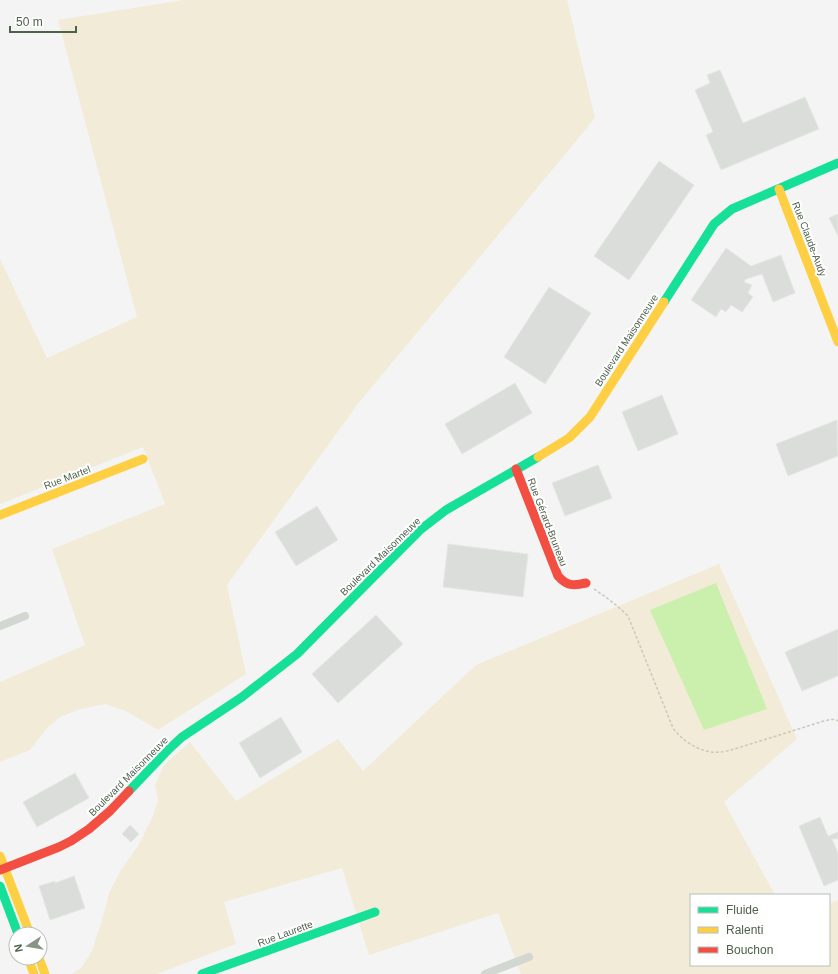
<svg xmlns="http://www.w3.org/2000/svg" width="838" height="974" viewBox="0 0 838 974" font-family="Arial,sans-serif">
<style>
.green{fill:#f2ebd8}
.water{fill:#cbf0ad}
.building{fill:#dbdddb;stroke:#e5e7e5}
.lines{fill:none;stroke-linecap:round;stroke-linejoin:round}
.path{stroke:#c9cabe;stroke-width:1.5;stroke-dasharray:3 2;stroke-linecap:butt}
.street{stroke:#d3d7d2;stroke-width:8}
.fast{stroke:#16e098;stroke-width:9}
.slow{stroke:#ffcf43;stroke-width:9}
.jam{stroke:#f24e42;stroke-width:9}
.labels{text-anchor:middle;stroke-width:4;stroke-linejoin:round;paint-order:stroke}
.street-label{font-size:10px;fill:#4e614a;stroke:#fff}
</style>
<rect width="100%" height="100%" fill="#f4f4f4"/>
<g class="green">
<polygon points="184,0 567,0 595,118 357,405 227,585 246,674 158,730 126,711 105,704 77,710 60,717 48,727 30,750 0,762 0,682 85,645 52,549 165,504 143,447 0,504 0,259 47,358 137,317 58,20"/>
<polygon points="719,564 797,739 724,802 775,895 691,895 691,965 829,965 829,904 838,900 838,974 521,974 498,913 369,955 342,868 224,902 236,944 157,974 72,974 81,968 92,951 103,917 109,893 121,870 138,846 153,816 158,800 155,785 164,765 190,742 236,801 338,739 363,771 476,665"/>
</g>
<polygon class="water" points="716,583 767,709 704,730 650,610"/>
<g class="building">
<polygon points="720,70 743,123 805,97 819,129 721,170 706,135 713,132 695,90 710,83 707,75"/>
<polygon points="659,161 694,185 629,280 594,256"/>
<polygon points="838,214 838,236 829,218"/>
<polygon points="726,248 751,266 781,255 795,293 773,302 762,274 746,279 744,282 752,285 748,293 753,297 742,312 731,305 726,312 721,309 716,317 691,300"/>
<polygon points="549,287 591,313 545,384 504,357"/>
<polygon points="515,383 532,413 462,454 445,424"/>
<polygon points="662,395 678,434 638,451 622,412"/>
<polygon points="837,420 838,456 788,476 776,444"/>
<polygon points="598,465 612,498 565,516 552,483"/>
<polygon points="317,506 338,540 296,566 275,532"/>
<polygon points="448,544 528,554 523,597 443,587"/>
<polygon points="376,615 403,644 338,703 312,674"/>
<polygon points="838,629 838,676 802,691 785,652"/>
<polygon points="281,717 302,752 260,778 239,743"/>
<polygon points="75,773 89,798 37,827 23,802"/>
<polygon points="820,817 828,836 838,832 838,839 832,839 838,853 838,880 824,886 799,826"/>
<polygon points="130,825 139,834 131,842 122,834"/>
<polygon points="74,876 85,908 50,920 39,886 55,881 55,883"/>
</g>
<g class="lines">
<path class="path" d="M594,589c12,8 23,16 34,27l45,112c9,13 29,26 46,24 6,0 12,-2 19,-4l86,-27c5,-1 10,-3 14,0"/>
<g class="street">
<polyline points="0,626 25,616"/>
<polyline points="485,974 529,957"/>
</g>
<g class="fast">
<polyline points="664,302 714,224 732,209 838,163"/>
<polyline points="129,791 169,749 182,737 242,697 297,654 420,530 446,510 538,457"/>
<polyline points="0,886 18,934"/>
<polyline points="202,974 375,912"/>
</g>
<g class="slow">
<polyline points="779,189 838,342"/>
<polyline points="538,457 569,438 590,417 664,302"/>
<polyline points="0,515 143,459"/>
<polyline points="0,856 30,934"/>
<polyline points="28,958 34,974"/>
<polyline points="39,958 45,974"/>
</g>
<g class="jam">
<path d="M516,469l42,107c9,10 15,10 28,7"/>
<polyline points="0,870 59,847 71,841 89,829 110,811 129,791"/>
</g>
</g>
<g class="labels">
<g class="street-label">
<text transform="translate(810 239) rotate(69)" y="4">Rue Claude-Audy</text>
<text transform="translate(626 340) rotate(-57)" y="4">Boulevard Maisonneuve</text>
<text transform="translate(67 477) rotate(-21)" y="4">Rue Martel</text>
<text transform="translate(548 522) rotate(69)" y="4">Rue Gérard-Bruneau</text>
<text transform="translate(380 556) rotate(-44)" y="4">Boulevard Maisonneuve</text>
<text transform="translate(128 776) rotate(-45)" y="4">Boulevard Maisonneuve</text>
<text transform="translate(285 933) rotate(-20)" y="4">Rue Laurette</text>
</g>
</g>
<rect x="690" y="894" width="140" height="72" fill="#ffffff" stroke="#b8c0b7"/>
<rect x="698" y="907" width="20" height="6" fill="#16e098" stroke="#b8c0b7"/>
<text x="726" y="914" font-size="12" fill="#4e614a">Fluide</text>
<rect x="698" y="927" width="20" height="6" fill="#ffcf43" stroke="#b8c0b7"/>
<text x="726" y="934" font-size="12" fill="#4e614a">Ralenti</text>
<rect x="698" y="947" width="20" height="6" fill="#f24e42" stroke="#b8c0b7"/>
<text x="726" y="954" font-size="12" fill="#4e614a">Bouchon</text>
<g transform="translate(28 946) rotate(258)"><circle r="19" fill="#ffffff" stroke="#b8c0b7"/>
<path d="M0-3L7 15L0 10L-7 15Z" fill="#889486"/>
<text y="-6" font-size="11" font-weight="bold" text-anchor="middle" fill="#4e614a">N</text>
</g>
<path d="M10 26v6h66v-6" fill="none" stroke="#4e614a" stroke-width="2"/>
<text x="16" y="26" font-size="12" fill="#4e614a" stroke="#ffffff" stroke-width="3" paint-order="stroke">50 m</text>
</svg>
